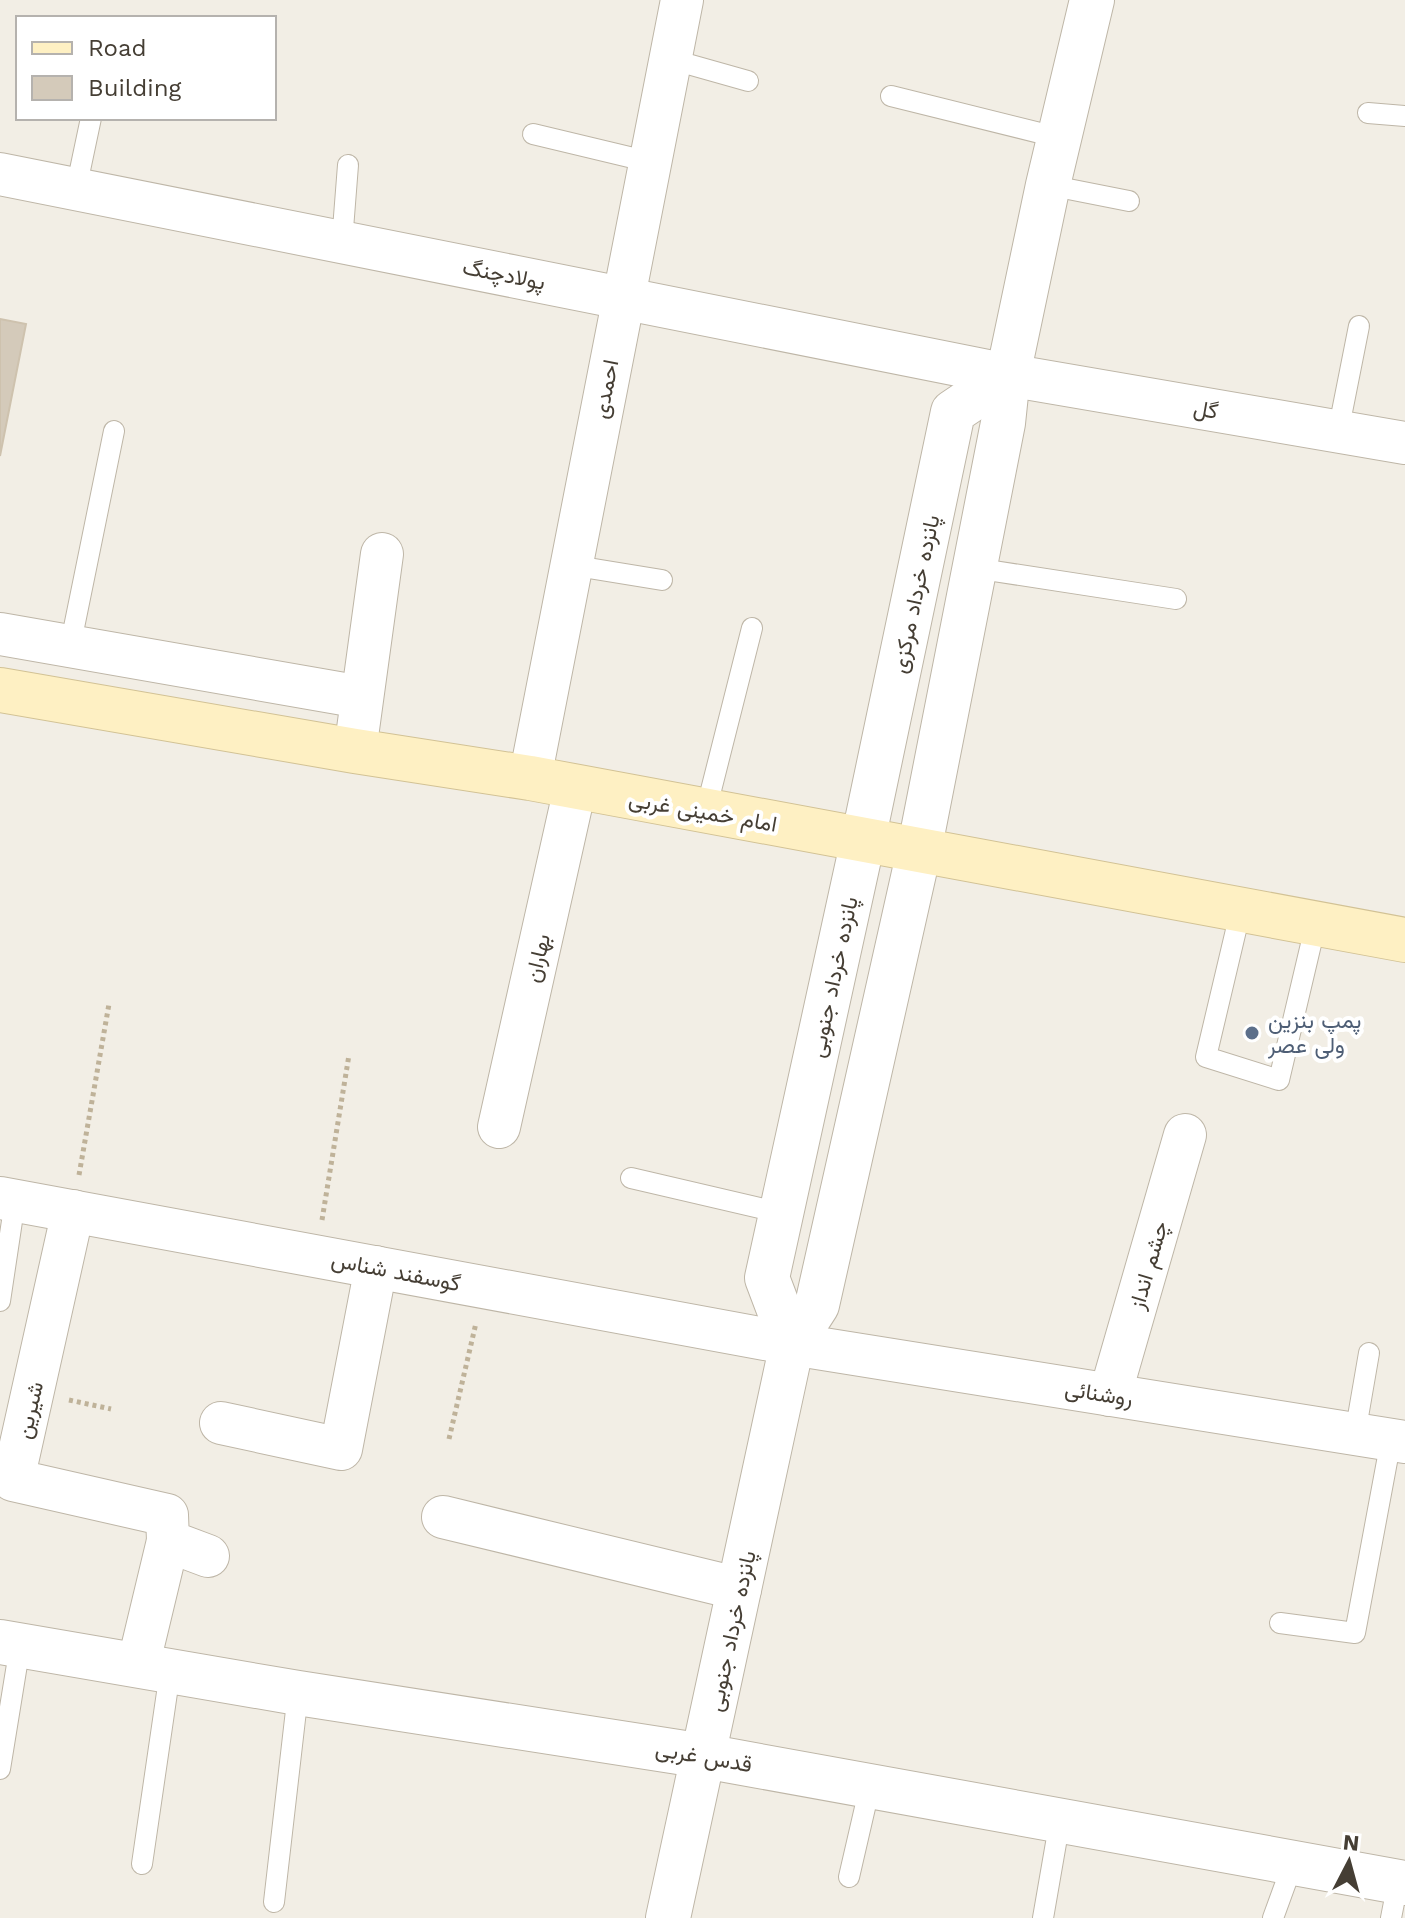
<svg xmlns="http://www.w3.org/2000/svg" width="1405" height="1918" viewBox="0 0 1405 1918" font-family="'Work Sans',Vazirmatn,sans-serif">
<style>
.building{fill:#d4caba;stroke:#cec2ae;stroke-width:2}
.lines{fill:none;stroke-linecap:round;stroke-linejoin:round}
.service-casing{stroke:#beb6a7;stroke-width:22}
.minor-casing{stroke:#beb6a7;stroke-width:44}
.tertiary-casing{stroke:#beb6a7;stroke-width:46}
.secondary-casing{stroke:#d2c295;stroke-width:46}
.path{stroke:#bfb299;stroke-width:5;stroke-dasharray:4 4;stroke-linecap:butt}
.service{stroke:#fff;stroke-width:20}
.minor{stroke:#fff;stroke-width:42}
.tertiary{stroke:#fff;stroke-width:44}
.secondary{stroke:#fef0c3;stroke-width:44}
.service-dot{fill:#5c6f8a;stroke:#fff;stroke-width:3}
.labels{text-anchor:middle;stroke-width:8;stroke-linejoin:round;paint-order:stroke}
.street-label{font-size:22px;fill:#453e34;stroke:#fff}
.service-label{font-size:22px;fill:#4e5e75;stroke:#fff;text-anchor:start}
</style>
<rect width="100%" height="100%" fill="#f2eee5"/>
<polygon class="building" points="0,319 26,324 0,456"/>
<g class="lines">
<defs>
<g id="service">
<polyline points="670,59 748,81"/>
<polyline points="891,96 1060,138"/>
<polyline points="1368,113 1405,116"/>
<polyline points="533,134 650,162"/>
<polyline points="1048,185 1129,201"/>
<polyline points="76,189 91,118"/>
<polyline points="342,242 348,165"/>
<polyline points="1338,432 1359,326"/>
<polyline points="570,565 662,580"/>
<polyline points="974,568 1176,599"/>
<polyline points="70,647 114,431"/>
<polyline points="706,810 752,628"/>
<polyline points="1241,909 1206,1057 1279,1080 1316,923"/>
<polyline points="631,1178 781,1213"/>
<polyline points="0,1301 15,1201"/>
<polyline points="1355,1434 1369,1353"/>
<polyline points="1280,1623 1355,1633 1391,1440"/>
<polyline points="0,1769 20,1646"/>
<polyline points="142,1864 170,1672"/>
<polyline points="849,1877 870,1786"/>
<polyline points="274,1902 298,1693"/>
<polyline points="1043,1918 1060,1820"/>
<polyline points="1273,1918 1293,1863"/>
<polyline points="1391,1918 1398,1882"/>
</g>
<g id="minor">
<polyline points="0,174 1008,375 1405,443"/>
<polyline points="0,634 361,697"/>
<polyline points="355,751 382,554"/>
<polyline points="530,778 682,0"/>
<polyline points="499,1127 575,788"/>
<polyline points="0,1198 792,1344 1405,1442"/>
<polyline points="73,1211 13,1480 167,1515 168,1541 208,1556"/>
<polyline points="1110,1395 1185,1135"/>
<polyline points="221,1423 341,1449 376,1267"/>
<polyline points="443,1517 740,1589"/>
<polyline points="138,1666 168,1541"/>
</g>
<g id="tertiary">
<polyline points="792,1344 767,1278 863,840 953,412 1008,375"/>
<polyline points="0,1642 298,1693 704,1756 1405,1883"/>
<polyline points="668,1918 792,1344 817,1305 919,851 1003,423 1008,375 1048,185 1092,0"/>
</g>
<polyline id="secondary" points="0,690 355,751 530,778 1405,940"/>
</defs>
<use href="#service" class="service-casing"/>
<use href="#minor" class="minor-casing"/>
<use href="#tertiary" class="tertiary-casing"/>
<use href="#secondary" class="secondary-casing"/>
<g class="path">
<polyline points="79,1175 109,1004"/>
<polyline points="322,1220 349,1055"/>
<polyline points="69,1400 111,1409"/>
<polyline points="449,1439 476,1323"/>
</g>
<use href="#service" class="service"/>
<use href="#minor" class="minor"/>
<use href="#tertiary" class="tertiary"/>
<use href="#secondary" class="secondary"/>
</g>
<circle class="service-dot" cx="1252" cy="1033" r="8"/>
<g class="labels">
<g class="street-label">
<text transform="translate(504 274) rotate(11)" y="8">پولادچنگ</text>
<text transform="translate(605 389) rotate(-79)" y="8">احمدی</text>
<text transform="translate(1206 409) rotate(10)" y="8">گل</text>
<text transform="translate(915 594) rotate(-78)" y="8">پانزده خرداد مرکزی</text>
<text transform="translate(703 811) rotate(10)" y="8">امام خمینی غربی</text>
<text transform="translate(537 958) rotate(-77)" y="8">بهاران</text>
<text transform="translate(833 977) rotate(-78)" y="8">پانزده خرداد جنوبی</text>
<text transform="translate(1148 1265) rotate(-74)" y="8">چشم انداز</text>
<text transform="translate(396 1271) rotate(11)" y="8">گوسفند شناس</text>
<text transform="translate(1099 1393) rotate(9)" y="8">روشنائی</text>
<text transform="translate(29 1410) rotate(-77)" y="8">شیرین</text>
<text transform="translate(731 1631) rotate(-78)" y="8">پانزده خرداد جنوبی</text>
<text transform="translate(704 1756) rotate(10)" y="8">قدس غربی</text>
</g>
<g class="service-label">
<text x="1268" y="1028">پمپ بنزین<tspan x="1268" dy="25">ولی عصر</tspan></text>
</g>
</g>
<rect x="16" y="16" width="260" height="104" fill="#ffffff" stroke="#b5b2ae" stroke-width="2"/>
<rect x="32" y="42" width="40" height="12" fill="#fef0c3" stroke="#b5b2ae" stroke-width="2"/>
<text x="88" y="56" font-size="24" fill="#453e34">Road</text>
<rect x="32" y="76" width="40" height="24" fill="#d4caba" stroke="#b5b2ae" stroke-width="2"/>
<text x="88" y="96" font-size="24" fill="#453e34">Building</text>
<g transform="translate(1349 1862) rotate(6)" stroke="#ffffff" stroke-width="6" paint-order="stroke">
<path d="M0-6L14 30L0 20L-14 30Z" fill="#453e34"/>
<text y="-12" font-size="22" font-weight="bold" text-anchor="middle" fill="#453e34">N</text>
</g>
</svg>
